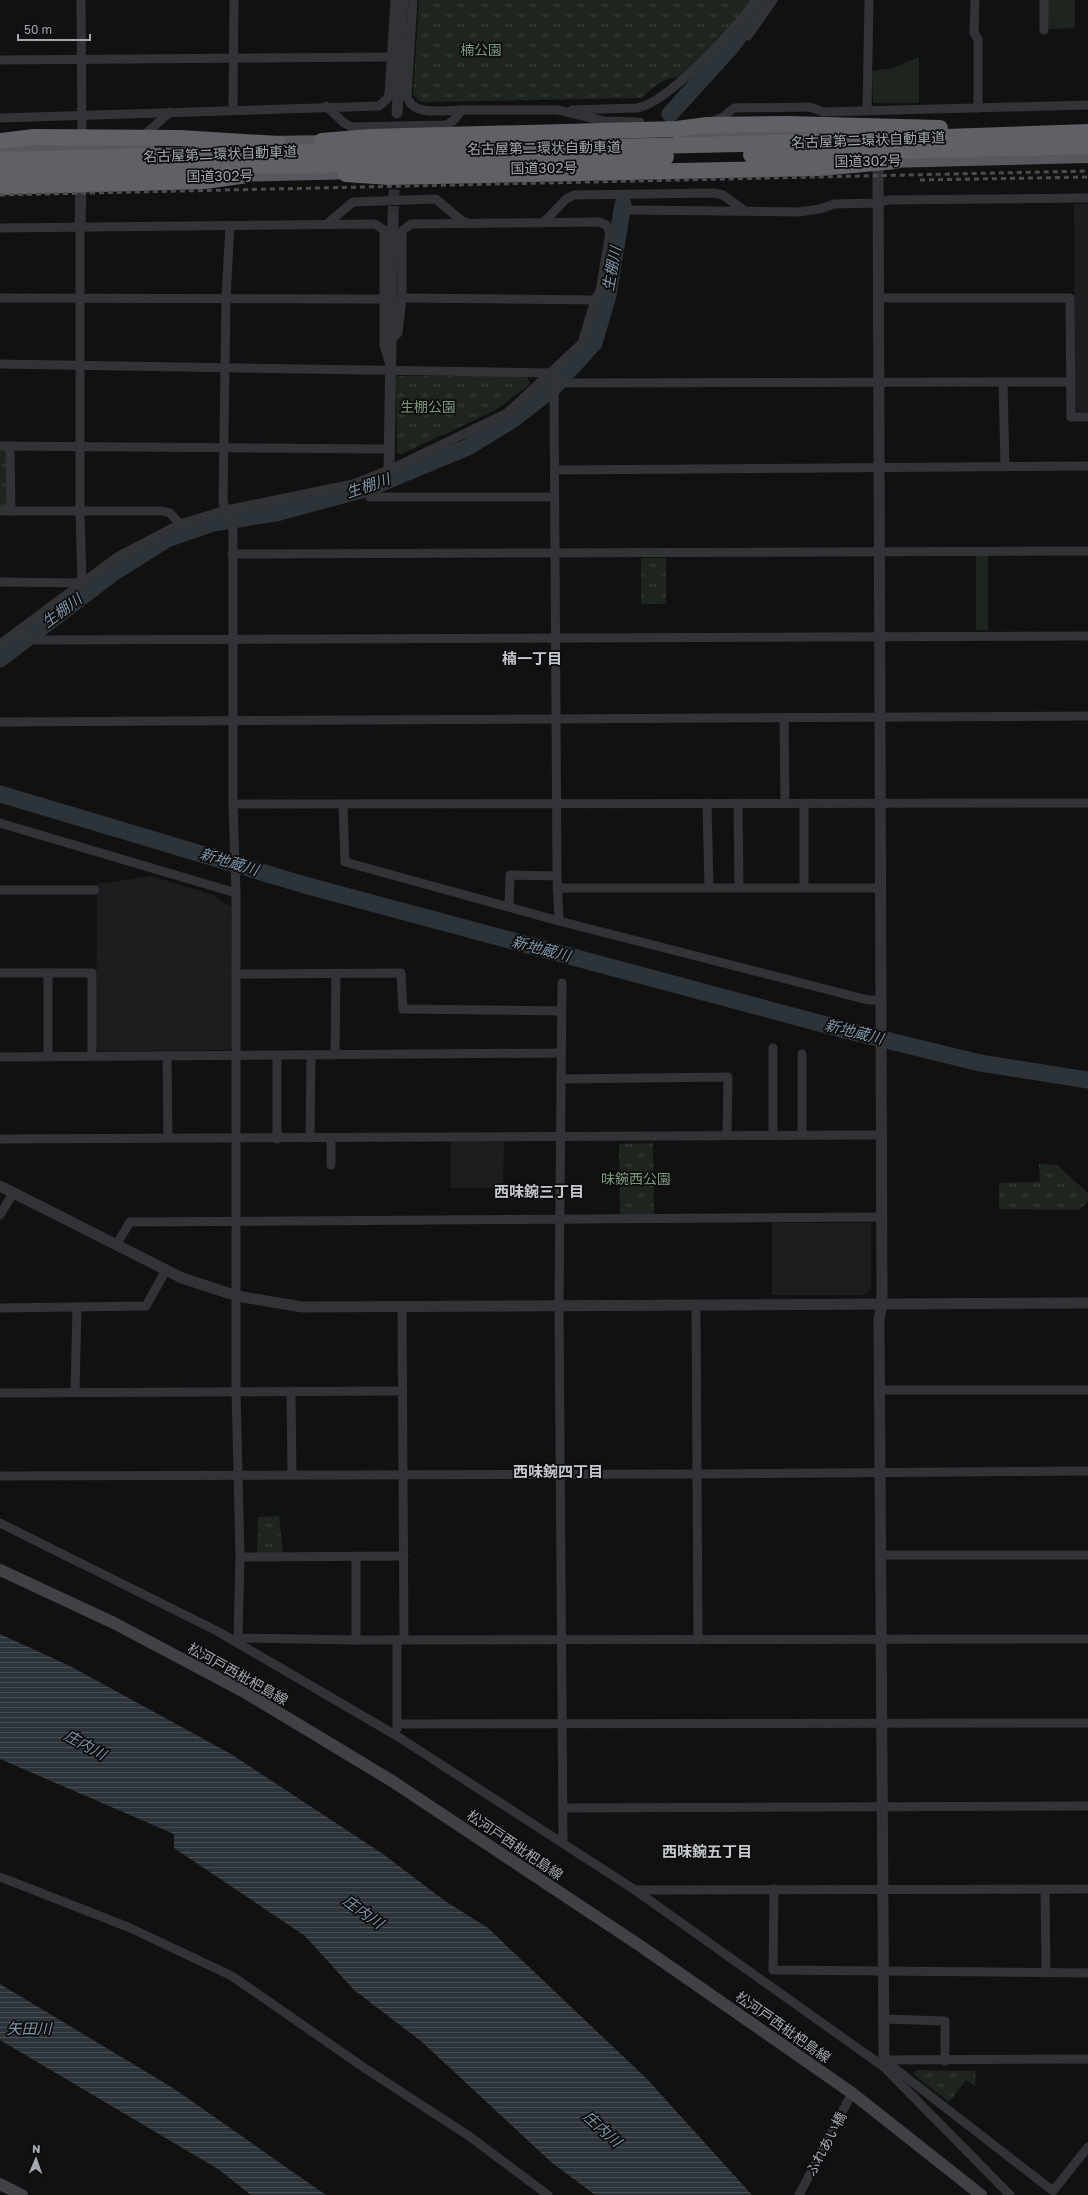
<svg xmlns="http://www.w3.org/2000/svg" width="1088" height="2195" viewBox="0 0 1088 2195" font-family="'Golos Text','Noto Sans JP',sans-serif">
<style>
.built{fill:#1d1d1f}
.grass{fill:#1e241e}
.park{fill:url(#park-tufts)}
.water{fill:url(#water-rules)}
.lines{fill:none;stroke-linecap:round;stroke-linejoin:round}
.river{stroke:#2c3339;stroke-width:17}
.tertiary-tunnel{stroke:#2e2f32;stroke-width:11;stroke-dasharray:11 5.5;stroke-linecap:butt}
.minor{stroke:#323337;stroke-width:9}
.tertiary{stroke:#323337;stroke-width:11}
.secondary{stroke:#414246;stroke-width:12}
.trunk{stroke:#57585e;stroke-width:14}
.motorway{stroke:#5f6167;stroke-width:16}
.rail{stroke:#4c4d51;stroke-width:3;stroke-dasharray:5 4;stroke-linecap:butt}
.labels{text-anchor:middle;stroke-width:3.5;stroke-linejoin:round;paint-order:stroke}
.park-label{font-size:14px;fill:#7d9a7f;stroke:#0c0c0d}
.street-label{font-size:14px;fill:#a4a8b1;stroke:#0c0c0d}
.water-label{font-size:15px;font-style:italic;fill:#7f95a8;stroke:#0c0c0d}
.neighbourhood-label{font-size:15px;font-weight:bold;fill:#c4c7ce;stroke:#0c0c0d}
</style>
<defs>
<pattern id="park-tufts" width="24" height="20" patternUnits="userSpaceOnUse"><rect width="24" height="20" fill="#1e241e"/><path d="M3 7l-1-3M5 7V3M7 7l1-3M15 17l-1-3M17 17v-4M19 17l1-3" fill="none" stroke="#3c413c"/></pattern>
<pattern id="water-rules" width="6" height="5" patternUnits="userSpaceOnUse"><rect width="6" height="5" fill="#2c3339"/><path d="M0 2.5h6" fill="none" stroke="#484e53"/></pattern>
</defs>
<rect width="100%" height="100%" fill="#111112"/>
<g class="built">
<polygon points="1074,204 1088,204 1088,412 1079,412 1075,408"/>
<polygon points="151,876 213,895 231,907 233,1046 228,1050 99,1051 96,1046 97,884"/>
<polygon points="451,1141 504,1142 503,1188 451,1188"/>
<polygon points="772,1223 871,1223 871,1289 863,1295 772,1295"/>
</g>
<g class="grass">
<polygon points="1047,0 1075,0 1075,28 1049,29"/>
<polygon points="919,57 919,103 873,103 872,71 892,68"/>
<rect x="976" y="555" width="12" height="75"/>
</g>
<g class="park">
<path d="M419,0h333l-22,32 -48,46c-16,-4 -29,11 -41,20l-220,4 -8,-7z"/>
<polygon points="399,376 527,376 530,384 496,410 402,454 397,453 396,378"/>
<rect x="0" y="450" width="8" height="57"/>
<rect x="641" y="558" width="25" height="46"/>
<polygon points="653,1143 654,1214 620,1214 619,1144"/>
<polygon points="1039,1164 1057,1165 1088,1193 1088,1201 1079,1210 999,1209 999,1183 1040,1182"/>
<polygon points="279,1516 283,1553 257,1553 258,1517"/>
<polygon points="916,2070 976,2071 975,2086 966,2080 949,2102 914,2075"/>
</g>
<g class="water">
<polygon points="0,1634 70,1666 231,1754 383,1854 445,1901 488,1928 647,2079 752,2195 595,2195 551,2162 422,2042 354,1990 305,1936 174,1848 174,1834 0,1759"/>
<polygon points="0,1984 173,2088 326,2195 251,2195 218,2169 0,2040"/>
</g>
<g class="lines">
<g class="river">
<polyline points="670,114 731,47 766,0"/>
<polyline points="0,659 113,573 167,539 213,523 276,513 372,487 468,447 512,420 552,389 594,343 608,295 623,204"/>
<polyline points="0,794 308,886 845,1030 980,1063 1088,1080"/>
</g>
<polyline class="tertiary-tunnel" points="393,217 395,170"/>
<g class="minor">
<polyline points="81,0 82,141"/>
<path d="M413,0l-6,97c6,20 38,13 55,13"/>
<polyline points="975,0 974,33 978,39 978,108"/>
<polyline points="1044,0 1044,30"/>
<polyline points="748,36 773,0"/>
<polyline points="0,60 392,57"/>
<polyline points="326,106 344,123 352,127 446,125 453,121 462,110 558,110 604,121 640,122"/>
<polyline points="233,109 234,0"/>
<path d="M572,110l65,-2c31,-5 101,-81 119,-108"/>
<polyline points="867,111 869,0"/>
<polyline points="0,118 379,106 387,99 389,94 395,0"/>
<polyline points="713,121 723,117 734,108 810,107 823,112 1088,105"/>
<polyline points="141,138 170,112"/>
<polyline points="630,210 798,212 820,209 834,204 878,203 888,200 1088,198"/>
<polyline points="543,223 566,199 574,195 714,193 723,195 745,211"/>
<polyline points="327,224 353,202 436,199 462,221 468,223"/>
<polyline points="230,225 226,298 223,503 229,514 233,531 233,804 236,893 236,1390 240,1557 238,1638 356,1640 1088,1639"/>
<polyline points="0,228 375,224 384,230 384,345 389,362"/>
<polyline points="0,298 383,299"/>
<polyline points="402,298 595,300"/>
<polyline points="879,298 1070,298 1071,417 1088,417"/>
<polyline points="0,364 552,373 566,383 1071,382"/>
<polyline points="552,373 554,392 557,876 559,921"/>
<polyline points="1003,382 1005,467"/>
<polyline points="0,446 389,449"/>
<polyline points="10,446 11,511"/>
<polyline points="555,470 1088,466"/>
<polyline points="370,497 554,497"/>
<polyline points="0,511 162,511 170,513 180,524"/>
<polyline points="232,554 1088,551"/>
<polyline points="0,582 82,583 80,511 80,228"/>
<polyline points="16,633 37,640 1088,636"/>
<polyline points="0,644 117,557 180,524 226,510 353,484 389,470 507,413 582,343 595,300 600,291 610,232 606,225 599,222 411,224 402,231 402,298 398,333 390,341"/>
<polyline points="784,718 785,803"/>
<polyline points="0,722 1088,716"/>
<polyline points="707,803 709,888"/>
<polyline points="738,803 739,888"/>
<polyline points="233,804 1088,803"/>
<polyline points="343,804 345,862 559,921 868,1000 881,1000"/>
<polyline points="0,823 236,893"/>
<polyline points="557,888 880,888"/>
<polyline points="804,888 804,803"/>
<polyline points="0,890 95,890"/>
<polyline points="509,907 510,875 557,876"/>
<polyline points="0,973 92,973 92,1056"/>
<polyline points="48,973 48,1056"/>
<polyline points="236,974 401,973 403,1009 561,1011"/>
<polyline points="562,983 559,1307 563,1842"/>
<polyline points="802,1054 802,1135"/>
<polyline points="335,1055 336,973"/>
<polyline points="167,1056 168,1138"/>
<polyline points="0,1057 561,1053"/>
<polyline points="561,1079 728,1077 727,1135"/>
<polyline points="773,1135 773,1048"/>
<polyline points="310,1138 311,1055"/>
<polyline points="0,1139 882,1135"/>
<polyline points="277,1139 277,1055"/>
<polyline points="331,1165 331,1138"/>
<polyline points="0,1215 13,1193"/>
<polyline points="116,1245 130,1222 882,1217"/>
<polyline points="696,1306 698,1640"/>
<polyline points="402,1307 404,1640"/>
<polyline points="0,1308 146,1306 166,1270"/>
<polyline points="879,1390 1088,1390"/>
<polyline points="291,1391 292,1475"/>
<polyline points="75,1392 77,1307"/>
<polyline points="0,1393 403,1391"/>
<polyline points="0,1476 697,1474 1088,1471"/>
<polyline points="0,1523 217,1631 397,1736 635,1890 884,2067"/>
<polyline points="881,1555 1088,1555"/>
<polyline points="240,1557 404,1556"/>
<polyline points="356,1640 356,1556"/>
<polyline points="397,1640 397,1729"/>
<polyline points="397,1724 1088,1723"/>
<polyline points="563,1808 1088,1806"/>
<polyline points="0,1877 128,1927 232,1976 363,2067 469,2136 548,2195"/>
<polyline points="774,1889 773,1970 1088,1973"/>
<polyline points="1045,1889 1046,1973"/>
<polyline points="635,1890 1088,1889"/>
<polyline points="884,2019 945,2021 945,2061"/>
<polyline points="884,2060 1053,2191 1088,2147"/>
<polyline points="884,2060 1088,2059"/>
<polyline points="884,2062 884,2067 1010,2195"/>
<polyline points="799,2195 852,2093"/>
</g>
<g class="tertiary">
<polyline points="397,113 403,0"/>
<polyline points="878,157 882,1305 879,1319 884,2060"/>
<polyline points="80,228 81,178"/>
<polyline points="389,470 393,217"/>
<polyline points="0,1186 182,1278 237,1296 302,1307 1088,1303"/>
</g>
<g class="secondary">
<polyline points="0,1570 114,1623 246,1693 392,1781 639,1945 852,2093 981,2195"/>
<polyline points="0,2184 22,2195"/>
</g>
<g class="trunk">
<polyline points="680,135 811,132"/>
<polyline points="266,143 334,142"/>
<polyline points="0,149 148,145"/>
<polyline points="886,161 1088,156"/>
<polyline points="236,175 357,172"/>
</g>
<g class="motorway">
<polyline points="0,141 34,137 180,138 278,144"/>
<polyline points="322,141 370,137 677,129 707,125 787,124 940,128"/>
<polyline points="751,155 1088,146"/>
<polyline points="0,160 336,151 407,151 741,144 1088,132"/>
<polyline points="0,172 666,157"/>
<polyline points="346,174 389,177 821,168 896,161"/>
<polyline points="0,187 205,181 247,175"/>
</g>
<g class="rail">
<polyline points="920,180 1088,177"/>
<polyline points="0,195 1088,171"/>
</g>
</g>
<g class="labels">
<g class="park-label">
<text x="481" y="55">楠公園</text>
<text x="428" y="412">生棚公園</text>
<text x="636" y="1184">味鋺西公園</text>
</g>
<g class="street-label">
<text transform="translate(868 140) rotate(-2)" y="5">名古屋第二環状自動車道</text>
<text transform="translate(544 148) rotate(-1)" y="5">名古屋第二環状自動車道</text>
<text transform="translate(220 154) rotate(-2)" y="5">名古屋第二環状自動車道</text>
<text transform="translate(868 161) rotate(-1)" y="5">国道302号</text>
<text transform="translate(544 168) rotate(-1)" y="5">国道302号</text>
<text transform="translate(220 176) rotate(-1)" y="5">国道302号</text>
<text transform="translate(238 1674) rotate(29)" y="5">松河戸西枇杷島線</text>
<text transform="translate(515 1845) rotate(34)" y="5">松河戸西枇杷島線</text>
<text transform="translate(783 2027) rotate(35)" y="5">松河戸西枇杷島線</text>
<text transform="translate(826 2144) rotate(-62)" y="5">ふれあい橋</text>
</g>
<g class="water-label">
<text transform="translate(612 269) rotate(-80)" y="5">生棚川</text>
<text transform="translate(368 486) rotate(-19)" y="5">生棚川</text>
<text transform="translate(62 611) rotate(-37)" y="5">生棚川</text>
<text transform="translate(229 862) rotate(17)" y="5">新地蔵川</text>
<text transform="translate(541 949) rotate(15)" y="5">新地蔵川</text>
<text transform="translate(854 1032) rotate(14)" y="5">新地蔵川</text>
<text transform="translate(85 1745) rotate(29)" y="5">庄内川</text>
<text transform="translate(363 1912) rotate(36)" y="5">庄内川</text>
<text x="29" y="2034">矢田川</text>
<text transform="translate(602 2129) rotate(42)" y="5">庄内川</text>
</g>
<g class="neighbourhood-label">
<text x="532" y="664">楠一丁目</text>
<text x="539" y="1197">西味鋺三丁目</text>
<text x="558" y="1477">西味鋺四丁目</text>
<text x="707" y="1857">西味鋺五丁目</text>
</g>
</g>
<g transform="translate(36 2159) rotate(2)" stroke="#0c0c0d" stroke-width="3" paint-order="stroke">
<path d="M0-3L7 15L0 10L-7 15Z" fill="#a4a8b1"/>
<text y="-6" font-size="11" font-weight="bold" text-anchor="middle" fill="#a4a8b1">N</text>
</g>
<path d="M18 34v6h72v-6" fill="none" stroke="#a4a8b1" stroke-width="2"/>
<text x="24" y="34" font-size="12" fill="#a4a8b1" stroke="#0c0c0d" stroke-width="3" paint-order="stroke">50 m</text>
</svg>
